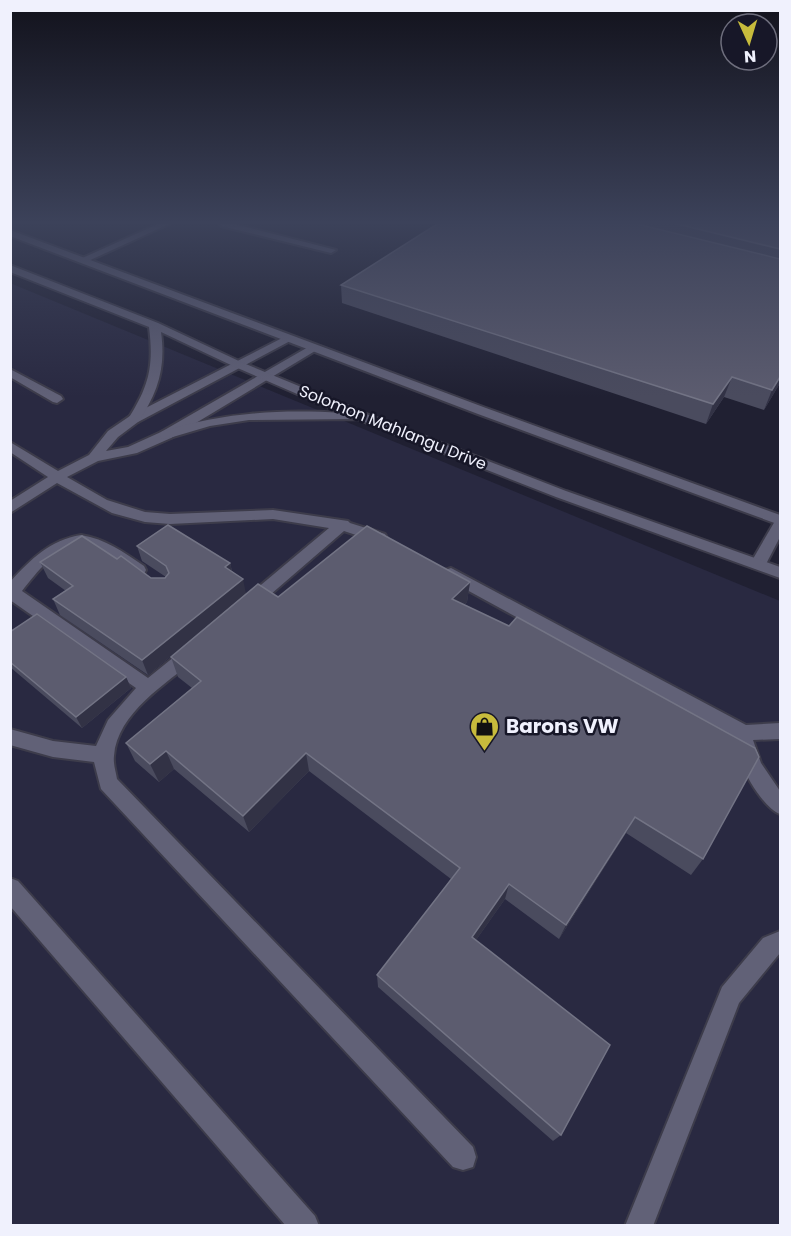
<svg xmlns="http://www.w3.org/2000/svg" width="791" height="1236" viewBox="0 0 791 1236" font-family="Poppins,sans-serif">
<style>
.built{fill:#292941}
.lines{fill:none;stroke-linecap:round;stroke-linejoin:round}
.service-casing{stroke:#3d3c4b;stroke-width:4}
.minor-casing{stroke:#3d3c4b;stroke-width:4}
.secondary-casing{stroke:#3d3c4b;stroke-width:4}
.service{fill:#616177;fill-rule:evenodd}
.minor{fill:#616177;fill-rule:evenodd}
.secondary{fill:#616177;fill-rule:evenodd}
.wall{fill:#4a4b5e}
.shaded-wall{fill:#323245}
.building{fill:#5c5c6f;stroke:#737485;stroke-width:1.5}
.labels{text-anchor:middle;stroke-width:5;stroke-linejoin:round;paint-order:stroke}
.far-street-label{font-size:16px;fill:#f0f1fd;stroke:#171728}
.poi-label{font-size:20px;font-weight:bold;fill:#f0f1fd;stroke:#171728;text-anchor:start}
</style>
<rect width="100%" height="100%" fill="#202032"/>
<polygon class="built" points="10,283 780,601 780,1225 11,1225"/>
<g class="lines">
<defs>
<g id="service">
<polygon points="158,224 169,224 86,262 78,260"/>
<polygon points="220,224 234,224 336,250 331,253 221,226"/>
<polygon points="288,335 294,338 292,340 138,422 118,437 106,451 128,447 161,432 310,346 314,345 320,348 171,438 137,453 98,461 67,477 107,500 145,512 170,514 273,510 348,521 350,523 385,534 387,538 385,542 380,543 344,531 256,607 244,607 242,603 244,599 329,528 273,519 170,524 145,522 112,513 57,483 10,513 10,501 48,477 10,452 10,442 58,471 89,455 108,431 130,416"/>
<polygon points="10,369 61,396 63,399 57,403 53,402 10,377"/>
<path d="M81,535c25,4 42,17 63,31l2,4 -2,4c-10,3 -14,-2 -22,-7 -9,-7 -20,-17 -32,-20 -29,-8 -52,24 -68,44l126,87 37,-30 6,-2 6,2 3,5 -3,5c-30,25 -80,55 -83,98 -1,8 2,16 3,23l356,368 3,10 -3,10 -10,3 -10,-3 -352,-378 -7,-27 -41,-5 -43,-12v-16l43,12 43,5 12,-26 28,-32 -126,-88v-18c21,-23 40,-42 71,-47z"/>
<path d="M451,568l295,157 34,-2v16l-27,1 8,23 19,28v23c-17,-5 -49,-57 -41,-75l-294,-161 -2,-4 2,-4z"/>
<polygon points="10,878 18,881 315,1216 319,1226 286,1226 10,906"/>
<polygon points="780,931 780,953 739,1003 653,1226 625,1226 722,987 763,938"/>
</g>
<polygon id="minor" points="780,519 780,537 766,564 763,568 753,568 750,564 775,521"/>
<g id="secondary">
<polygon points="10,230 486,408 780,515 780,525 478,414 10,236"/>
<path d="M10,265l148,58 83,39 128,53 197,76 214,76v11l-224,-81 -199,-78 -108,1 -39,6 -44,13 -5,-1 -1,-3 1,-3c60,-19 118,-23 180,-19l-108,-47 -72,-34c5,35 -3,61 -23,90h-8l-2,-3c21,-33 26,-53 21,-92l-139,-55z"/>
</g>
</defs>
<use href="#service" class="service-casing"/>
<use href="#minor" class="minor-casing"/>
<use href="#secondary" class="secondary-casing"/>
<use href="#service" class="service"/>
<use href="#minor" class="minor"/>
<use href="#secondary" class="secondary"/>
</g>
<g class="wall">
<polygon points="437,224 780,224 780,383 764,410 724,397 706,424 342,303 341,285"/>
<polygon points="137,546 230,563 232,571 246,594 148,675 60,615 53,599 66,591 48,578 40,562 117,559 151,578 165,578 166,577 142,561"/>
<polygon points="470,582 467,602 464,605 703,859 691,875 626,833 559,939 505,899 476,940 561,1135 553,1141 378,987 377,975 451,879 309,771 249,832 174,769 159,782 135,761 126,743 192,688 178,677 171,657 278,597"/>
<polygon points="10,632 126,677 131,688 82,728 10,667"/>
</g>
<g class="shaded-wall">
<polygon points="732,377 724,397 706,424 713,404"/>
<polygon points="780,377 780,383 764,410 772,390"/>
<polygon points="230,563 234,579 225,567"/>
<polygon points="243,579 246,594 148,675 142,660"/>
<polygon points="470,582 467,602 450,619 452,599"/>
<polygon points="126,677 131,688 82,728 76,717"/>
<polygon points="166,751 174,769 159,782 150,764"/>
<polygon points="306,753 309,771 249,832 243,816"/>
<polygon points="635,817 626,833 559,939 566,925"/>
<polygon points="509,884 505,899 469,950 472,937"/>
</g>
<g class="building">
<polygon points="437,224 637,224 780,259 780,377 772,390 732,377 713,404 341,285"/>
<polygon points="677,224 780,224 780,249"/>
<polygon points="168,525 230,563 225,567 243,579 142,660 53,599 73,586 40,562 82,536 117,559 121,556 151,578 165,578 169,573 166,566 137,546"/>
<polygon points="367,526 470,582 452,599 509,626 517,617 755,748 759,757 703,859 635,817 566,925 509,884 472,937 610,1045 561,1135 377,975 460,868 306,753 243,816 166,751 150,764 126,743 201,681 171,657 258,584 278,597"/>
<polygon points="37,614 126,677 76,717 10,662 10,632"/>
</g>
<linearGradient id="sky" x2="0" y2="1"><stop stop-color="#12121c"/><stop offset="0.56" stop-color="#3c425a"/><stop offset="1" stop-color="#3c425a" stop-opacity="0"/></linearGradient>
<rect width="791" height="397" fill="url(#sky)"/>
<defs>
<symbol id="shop-pin" viewBox="-11 -11 22 30"><path d="M0 17L-7.5 6A9.5 9.5 0 1 1 7.5 6Z" fill="#c7bb3c" stroke="#171728"/><path d="M-5-2.5h2.3a2.7 3.5 0 0 1 5.4 0H5L5.5 6h-11ZM-1.5-2.5h3a1.5 2.3 0 0 0-3 0Z" fill="#111"/></symbol>
</defs>
<g fill-rule="evenodd">
<use href="#shop-pin" x="468" y="710" width="33" height="45"/>
</g>
<g class="labels">
<g class="far-street-label">
<text transform="translate(393 427) rotate(22)" y="6">Solomon Mahlangu Drive</text>
</g>
<g class="poi-label">
<text x="506" y="733">Barons VW</text>
</g>
</g>
<rect width="791" height="1236" fill="none" stroke="#f0f1fd" stroke-width="24"/>
<g transform="translate(749 42) rotate(176)"><circle r="28" fill="#171728" stroke="#6e6e7d" stroke-width="1.5"/>
<path d="M0-4.5L10 22L0 15L-10 22Z" fill="#c7bb3c"/>
<text y="-9" font-size="16" font-weight="bold" text-anchor="middle" fill="#f0f1fd">N</text>
</g>
</svg>
